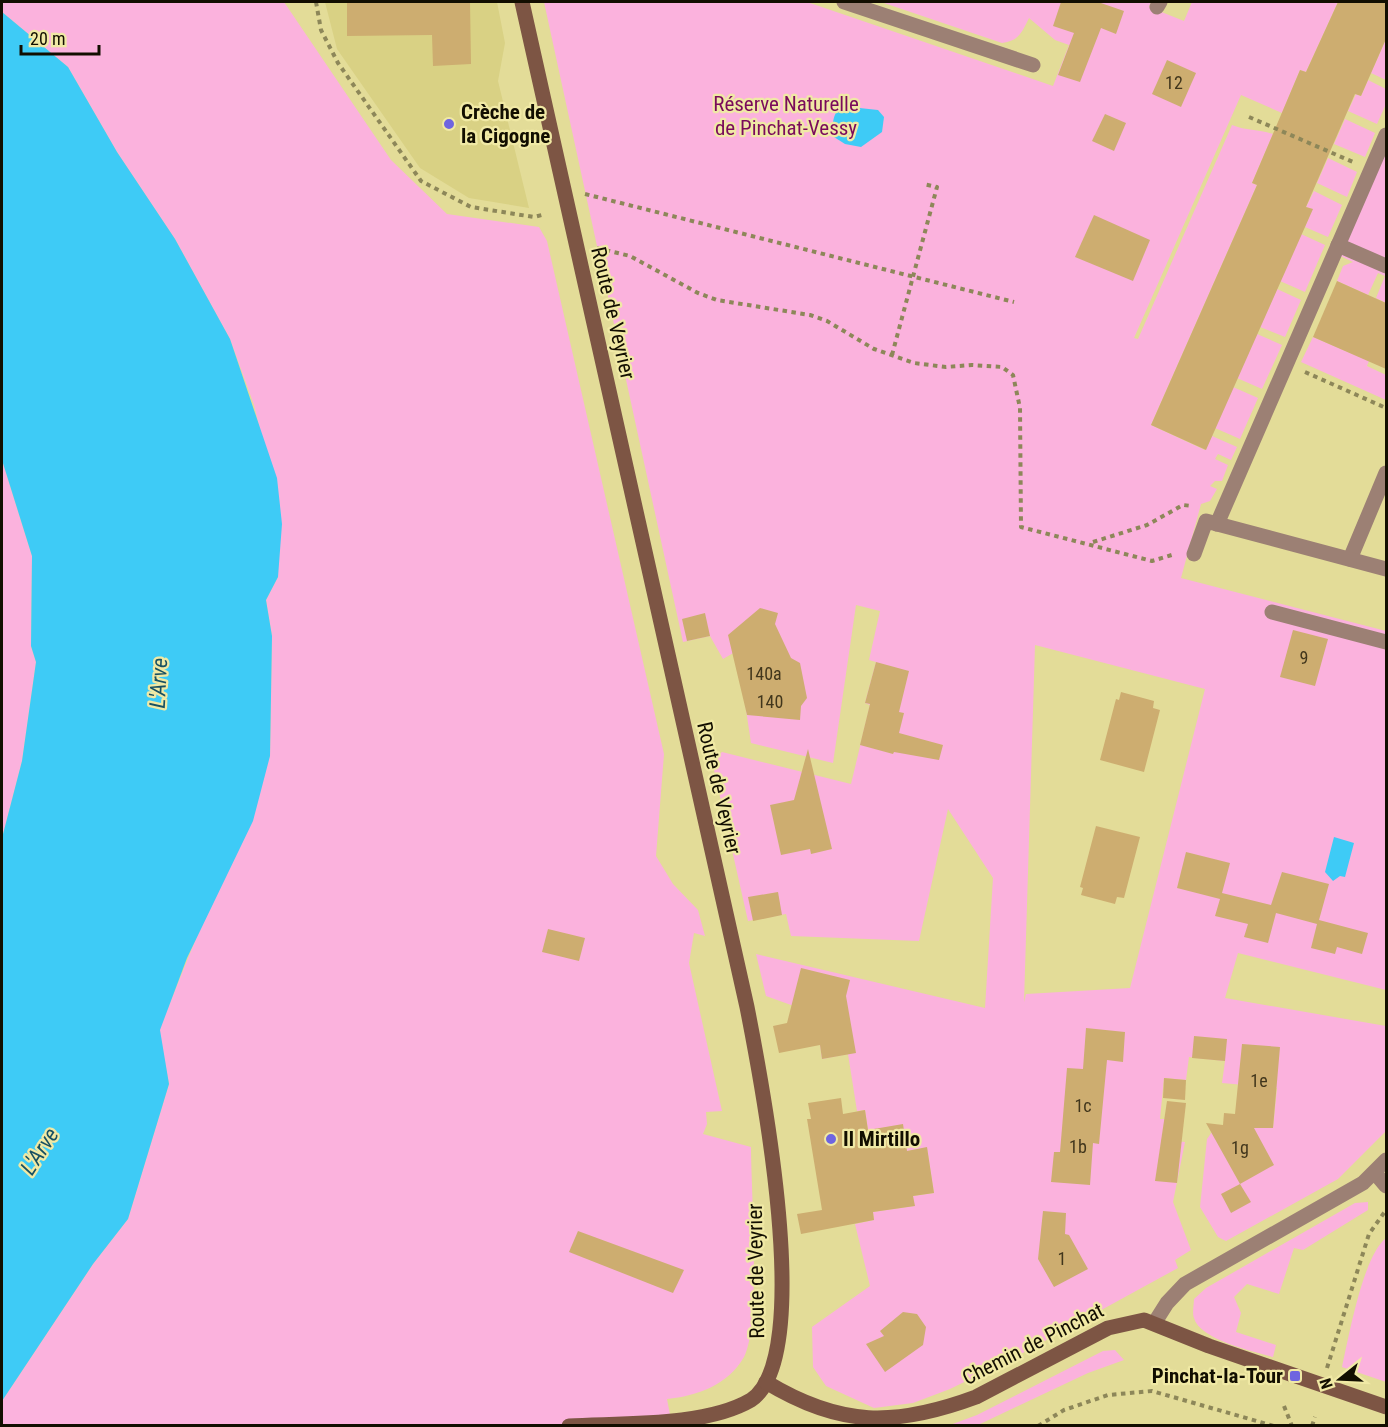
<svg xmlns="http://www.w3.org/2000/svg" width="1388" height="1427" viewBox="0 0 1388 1427" font-family="'Roboto Condensed',sans-serif">
<style>
.built{fill:#d9d184}
.green{fill:#fbb2dd;fill-rule:evenodd}
.water{fill:#3ecbf6}
.building{fill:#cdad70}
.lines{fill:none;stroke-linecap:round;stroke-linejoin:round}
.path{stroke:#8d8759;stroke-width:4;stroke-dasharray:4.5 4.5;stroke-linecap:butt}
.lane{stroke:#9c8074;stroke-width:15}
.street{stroke:#9c8074;stroke-width:15}
.secondary{stroke:#7d5544;stroke-width:15}
.poi-dot{fill:#6f65e0;stroke:#f0e9a5;stroke-width:2}
.labels{text-anchor:middle;stroke-width:4.5;stroke-linejoin:round;paint-order:stroke}
.number-label{font-size:18px;fill:#41361c}
.park-label{font-size:21px;fill:#7a0a5b;stroke:#f0e9a5}
.poi-label{font-size:21px;font-weight:bold;fill:#120e00;stroke:#f0e9a5;text-anchor:start}
.street-label{font-size:21px;fill:#120e00;stroke:#f0e9a5}
.water-label{font-size:22px;font-style:italic;fill:#185062;stroke:#f0e9a5}
</style>
<rect width="100%" height="100%" fill="#e3dc98"/>
<polygon class="built" points="325,2 497,2 505,43 498,81 529,208 469,198 420,168 337,49"/>
<g class="green">
<path d="M2,2h282l107,158 56,54 92,13 8,14 117,513 -8,102 17,28 25,26 7,26 -11,-3 -5,30 33,148 -16,1 1,12 -4,10 48,13c0,42 10,179 -7,210 -16,28 -47,39 -77,42l5,26h-670v-24l91,-137 35,-45 41,-135 -10,-54 111,-274 2,-120 -6,-36 12,-23 -17,-143 -7,-29 -24,-66 -55,-100 -58,-87 -49,-85 -66,-55z"/>
<path d="M544,2h263l246,84 16,-41 -14,-5 -26,-22c-7,14 -10,23 -27,25l-121,-41h270l-2,5 35,14 8,-19h146l-32,70 -6,-2 -18,43 -41,-18 -107,243 4,1 94,-214c14,6 27,4 41,9l-21,49 5,2 -106,240 54,25 7,-14 25,11 -6,13 -13,-6 -3,5 13,6 -6,16h-7l-5,5 7,3 -7,12 -9,3 -20,74 205,53v359l-148,-37 -13,45 161,28v105l-48,48 -112,62 -8,-4 -18,-30 7,-68 5,-7 34,-6 27,2 4,-40 -55,-5 3,-22 -36,-4 -3,23 -22,-2 -4,41h5l-3,21 23,2 -12,60 18,48 -16,10 3,8 -159,87 -69,34 -37,14 -39,5 -48,-22 -13,-19 -1,-40 58,-41 -15,-62 19,-4 -1,-8 41,-6 -1,-10 21,-3 -7,-45 -20,3 -5,-26 -34,5 -3,-20 -8,1 -9,-57 -26,5 -6,-45 -50,-18 -10,-42 229,54 8,-130 -45,-69 -29,132 -128,-5 -5,-22 -38,7 -36,-160 10,-9 129,32 19,-79 -5,-2 11,-41 -7,-2 11,-49 -24,-6 -23,158 -82,-20 -6,-40 2,-58 -24,14 -13,-23 -27,6zM1035,645l170,44 -75,299 -104,6 -2,8z"/>
<polygon points="1386,39 1386,80 1371,73"/>
<polygon points="1368,80 1386,89 1386,104 1377,124 1348,111 1356,94 1361,96"/>
<polygon points="1345,119 1375,133 1365,157 1334,144"/>
<polygon points="1386,135 1386,303 1376,298 1385,276 1378,273 1368,295 1337,281 1343,266 1353,262 1334,253"/>
<polygon points="1328,158 1357,172 1347,197 1317,183"/>
<polygon points="1314,191 1342,205 1328,237 1305,227 1312,209 1306,207"/>
<polygon points="1301,234 1325,245 1305,292 1280,281"/>
<polygon points="1277,289 1301,300 1285,337 1260,327"/>
<polygon points="1257,334 1282,345 1262,389 1237,378"/>
<polygon points="1313,337 1369,361 1367,366 1386,375 1386,400 1301,362"/>
<polygon points="1233,387 1258,398 1240,439 1215,428"/>
<polygon points="2,460 32,556 31,646 36,662 22,761 2,838"/>
<path d="M1368,1202v8l-65,40 -9,-2 -15,46 -32,-10 -13,13 7,16 -5,19 40,13 -3,12c-20,-6 -73,-17 -79,-39 -2,-5 0,-14 0,-19l12,-11 149,-85z"/>
<path d="M1386,1238v144l-44,-15c7,-31 21,-111 44,-129z"/>
<polygon points="1115,1350 1124,1360 1088,1373 978,1425 950,1425 977,1415 1103,1351"/>
</g>
<g class="water">
<polygon points="2,12 68,67 117,152 175,239 230,339 277,478 282,524 278,577 266,600 272,636 270,756 253,821 187,958 160,1030 169,1084 128,1219 93,1264 2,1401 2,838 22,761 36,662 31,646 32,556 2,460"/>
<path d="M841,106l37,4 6,7 -2,15 -21,15 -16,-3 -11,-7c-2,-14 -2,-21 7,-31z"/>
<polygon points="1334,837 1354,843 1345,877 1340,876 1333,881 1325,872"/>
</g>
<g class="building">
<polygon points="347,2 470,2 471,64 433,66 432,35 347,36"/>
<polygon points="1061,2 1098,2 1124,11 1116,34 1101,28 1080,82 1058,75 1074,33 1053,26"/>
<polygon points="1338,2 1386,2 1386,39 1361,96 1355,94 1306,207 1313,209 1206,450 1151,425 1257,185 1252,183 1300,70 1306,72"/>
<polygon points="1167,60 1196,73 1181,107 1152,94"/>
<polygon points="1105,114 1126,123 1114,151 1092,141"/>
<polygon points="1094,215 1150,240 1133,281 1075,257"/>
<polygon points="1337,281 1386,303 1386,369 1313,337"/>
<polygon points="760,608 778,613 775,624 791,658 800,663 807,698 801,706 800,720 747,715 728,635"/>
<polygon points="705,613 710,636 687,641 682,619"/>
<polygon points="1293,630 1328,639 1315,686 1280,677"/>
<polygon points="876,662 909,671 899,712 904,713 899,733 943,745 939,760 894,752 893,754 860,745 870,704 865,703"/>
<polygon points="1121,692 1154,701 1153,708 1160,710 1144,772 1100,760 1116,699 1119,700"/>
<polygon points="808,749 832,849 811,854 810,849 781,855 770,805 794,800"/>
<polygon points="1096,826 1140,837 1124,898 1117,897 1115,904 1081,895 1083,888 1080,887"/>
<polygon points="1186,852 1230,863 1222,893 1271,905 1282,872 1329,884 1319,920 1368,933 1362,954 1337,947 1335,954 1311,948 1317,924 1276,913 1268,943 1244,937 1248,924 1215,916 1220,899 1177,888"/>
<polygon points="778,892 782,915 753,921 748,897"/>
<polygon points="548,929 585,938 579,961 542,952"/>
<polygon points="801,968 850,980 846,996 856,1053 822,1059 820,1045 779,1053 773,1026 787,1023"/>
<polygon points="1086,1028 1125,1032 1123,1062 1107,1060 1099,1144 1093,1143 1090,1185 1051,1182 1054,1152 1060,1152 1067,1068 1083,1069"/>
<polygon points="1194,1036 1227,1039 1225,1061 1192,1058"/>
<polygon points="1242,1044 1280,1047 1273,1128 1254,1128 1274,1165 1240,1184 1206,1123 1223,1125 1224,1113 1235,1114"/>
<polygon points="1164,1078 1186,1080 1185,1100 1163,1098"/>
<polygon points="841,1098 843,1114 865,1110 868,1130 903,1124 907,1151 927,1147 934,1193 913,1196 915,1206 873,1212 874,1220 801,1234 797,1214 822,1210 807,1119 811,1119 808,1103"/>
<polygon points="1167,1101 1186,1103 1177,1183 1155,1181"/>
<polygon points="1240,1184 1251,1202 1231,1213 1221,1194"/>
<polygon points="1043,1211 1066,1213 1065,1234 1069,1235 1088,1269 1054,1287 1038,1259"/>
<polygon points="578,1231 684,1270 673,1293 569,1252"/>
<polygon points="903,1312 917,1314 926,1327 923,1345 885,1372 866,1344 884,1336 880,1331"/>
</g>
<g class="lines">
<g class="path">
<polyline points="316,2 321,30 338,63 421,181 471,207 534,217 542,215"/>
<polyline points="1249,117 1353,162"/>
<polyline points="585,194 1014,302"/>
<polyline points="597,248 630,256 698,293 717,300 810,315 827,321 874,349 914,363 946,367 972,365 1002,367 1013,375 1020,408 1021,527 1152,561 1175,554"/>
<polyline points="892,355 937,187 923,184"/>
<polyline points="1305,372 1386,408"/>
<polyline points="1093,542 1147,525 1183,505 1192,506"/>
<polyline points="1327,1368 1369,1234 1386,1210"/>
<polyline points="1284,1406 1292,1426"/>
<polyline points="1038,1426 1064,1410 1108,1395 1152,1391 1274,1426"/>
<polyline points="1312,1426 1315,1417"/>
</g>
<g class="lane">
<polyline points="844,2 1033,65"/>
<polyline points="1157,7 1160,2"/>
<polyline points="1350,559 1386,473"/>
<polyline points="1272,612 1386,642"/>
<polyline points="1375,1173 1386,1186"/>
</g>
<g class="street">
<polyline points="1338,245 1386,266"/>
<polyline points="1217,524 1386,135"/>
<polyline points="1194,554 1206,521 1386,569"/>
<polyline points="1155,1322 1167,1303 1185,1284 1363,1183 1386,1160"/>
</g>
<g class="secondary">
<path d="M522,2l225,1005c14,71 69,350 4,393 -46,27 -129,23 -182,26"/>
<path d="M766,1382c74,45 129,45 210,15l132,-69 36,-8 65,26 177,61"/>
</g>
</g>
<g class="poi-dot">
<circle cx="449" cy="124" r="6"/>
<circle cx="831" cy="1139" r="6"/>
<rect x="1289" y="1370" width="12" height="12" rx="3"/>
</g>
<g class="labels">
<g class="number-label">
<text x="1174" y="89">12</text>
<text x="1304" y="664">9</text>
<text x="764" y="680">140a</text>
<text x="770" y="708">140</text>
<text x="1259" y="1087">1e</text>
<text x="1083" y="1112">1c</text>
<text x="1078" y="1153">1b</text>
<text x="1240" y="1154">1g</text>
<text x="1062" y="1265">1</text>
</g>
<g class="park-label">
<text x="786" y="111">Réserve Naturelle<tspan x="786" dy="24">de Pinchat-Vessy</tspan></text>
</g>
<g class="poi-label">
<text x="461" y="119">Crèche de<tspan x="461" dy="24">la Cigogne</tspan></text>
<text x="843" y="1146">Il Mirtillo</text>
<text x="1283" y="1383" text-anchor="end">Pinchat-la-Tour</text>
</g>
<g class="street-label">
<text transform="translate(613 313) rotate(77)" y="7">Route de Veyrier</text>
<text transform="translate(719 788) rotate(77)" y="7">Route de Veyrier</text>
<text transform="translate(756 1271) rotate(-91)" y="7">Route de Veyrier</text>
<text transform="translate(1033 1344) rotate(-27)" y="7">Chemin de Pinchat</text>
</g>
<g class="water-label">
<text transform="translate(158 683) rotate(-87)" y="8">L'Arve</text>
<text transform="translate(39 1151) rotate(-57)" y="8">L'Arve</text>
</g>
</g>
<rect width="1388" height="1427" fill="none" stroke="#120e00" stroke-width="6"/>
<g transform="translate(1340 1379) rotate(252)" stroke="#f0e9a5" stroke-width="4.5" paint-order="stroke">
<path d="M0-4.5L10 22L0 15L-10 22Z" fill="#120e00"/>
<text y="-9" font-size="16" font-weight="bold" text-anchor="middle" fill="#120e00">N</text>
</g>
<path d="M21 45v9h78v-9" fill="none" stroke="#120e00" stroke-width="3"/>
<text x="30" y="45" font-size="18" fill="#120e00" stroke="#f0e9a5" stroke-width="4.5" paint-order="stroke">20 m</text>
</svg>
